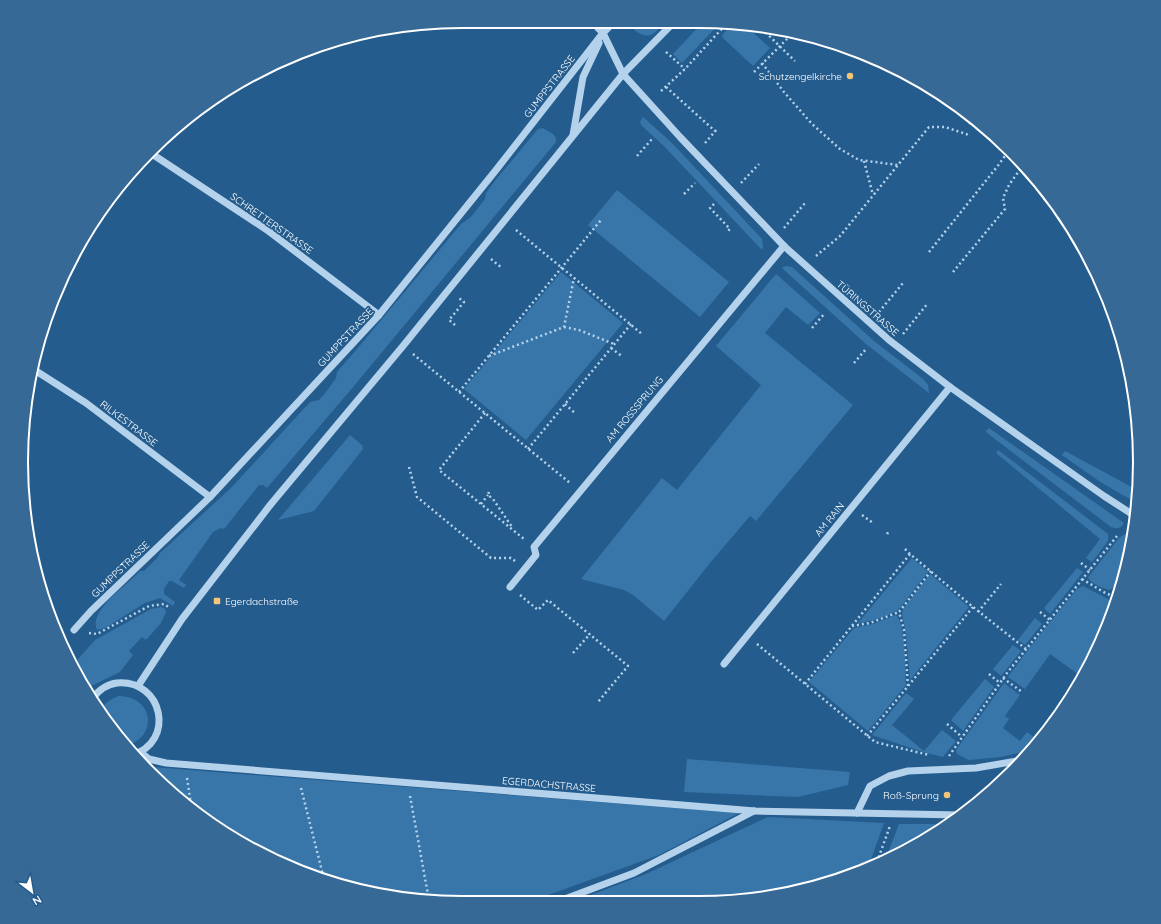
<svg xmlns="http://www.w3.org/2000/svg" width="1161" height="924" viewBox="0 0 1161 924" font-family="Quicksand,sans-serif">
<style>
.green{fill:#3876aa}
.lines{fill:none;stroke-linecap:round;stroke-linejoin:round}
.path{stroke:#b4d2eb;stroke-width:2.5;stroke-dasharray:2 3;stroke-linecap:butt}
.minor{stroke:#b4d2eb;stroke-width:7}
.poi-dot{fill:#f5c577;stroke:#245c8d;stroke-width:1.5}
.labels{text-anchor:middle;stroke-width:3.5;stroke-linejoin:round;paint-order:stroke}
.poi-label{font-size:10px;fill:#fff;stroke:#245c8d;text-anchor:end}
.street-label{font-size:10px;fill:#fff;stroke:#245c8d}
.rim{fill:none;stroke:#fff;stroke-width:2}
</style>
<rect width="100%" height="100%" fill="#245c8d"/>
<g class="green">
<path d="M633,22h32c-11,12 -15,19 -31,8z"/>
<polygon points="703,22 721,22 682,63 673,54"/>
<polygon points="733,23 746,26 770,48 753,66 723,38 722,35"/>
<polygon points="643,117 672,143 762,239 763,247 762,250 664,146 641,125 640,122"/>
<path d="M543,128l10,6 3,4v4l-202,244 -87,102 -4,-3h-4l-35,44 -3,-1 -8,4 -34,48 7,5 -2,3 -12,-7h-3l-5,8v5l11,8 -2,4 -13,-8 -15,5 -40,25 -8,2c-9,-20 32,-46 43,-59h4l14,-14 2,-4 71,-65 79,-86 9,-2 7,-8 10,-14 1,-6 20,-23 104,-125 10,-7 14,-18 1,-6 8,-11 44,-53z"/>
<polygon points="617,190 729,282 700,317 588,225"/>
<polygon points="786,266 792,267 874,341 923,379 928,385 929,393 866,344 782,268"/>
<polygon points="561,272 623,323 526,440 464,389"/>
<polygon points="776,274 820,313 808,325 786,307 765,333 853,405 756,521 750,516 710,563 664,621 633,595 624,590 581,579 662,478 677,490 761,385 716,346"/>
<path d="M989,428l135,95c-3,6 -7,6 -13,4l-124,-94 -1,-2z"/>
<polygon points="350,435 362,445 363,449 314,511 278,520"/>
<polygon points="998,450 1108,534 1108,541 1092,562 1086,558 1100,539 996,453"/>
<path d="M1065,451l74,40 -2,11c-27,-12 -51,-30 -75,-47z"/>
<path d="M1128,533l4,2c-3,15 -6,49 -23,55 -7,-2 -18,-7 -21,-12l1,-2 30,-38 6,-4z"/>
<path d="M912,558l16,14 -28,36c-8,8 -31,14 -42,15z"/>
<polygon points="1077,568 1083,572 1050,614 1044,608"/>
<polygon points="930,574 969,607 910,680 906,634 902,614 903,609"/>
<polygon points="1083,586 1108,599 1114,606 1094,657 1082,677 1050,654 1025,689 1008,677 1030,647 1077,589"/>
<polygon points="161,607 165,609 166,612 161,623 146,640 142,637 129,651 133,655 120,672 89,687 84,688 80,682 75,671 77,669 73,665 95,640 151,609"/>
<path d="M896,615c10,10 9,55 10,70l-38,46 -59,-49 45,-54 19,-4z"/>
<polygon points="1035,618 1042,624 1025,645 1018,640"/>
<polygon points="1013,645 1021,651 1001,676 993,669"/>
<polygon points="985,679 994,687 963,731 951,720"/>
<polygon points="1004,683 1020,695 1005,716 1009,719 1003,728 1020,741 1027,732 1039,741 1031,750 1001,757 969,760 957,754 956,750"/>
<polygon points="906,693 914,699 892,725 924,751 942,730 956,741 943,757 923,752 872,735"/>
<path d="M119,696c38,1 37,45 6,49l-25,-34c5,-8 10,-12 19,-15z"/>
<polygon points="687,759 850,772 848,785 798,797 684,792"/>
<polygon points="152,767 739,813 659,855 526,903 462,903 376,895 293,869 194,812 147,768"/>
<polygon points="768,817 884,823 869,865 813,888 728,902 570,903 646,874"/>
<polygon points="899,824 948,824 919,844 886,858"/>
</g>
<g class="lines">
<g class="path">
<polyline points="762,29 795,61"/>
<polyline points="666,52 685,69"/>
<polyline points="762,63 784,92 812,124 840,149 859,160 898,165"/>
<polyline points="754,72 791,35"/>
<polyline points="666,87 715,131"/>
<polyline points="661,91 685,69 728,22"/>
<polyline points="944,98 973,126"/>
<polyline points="705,143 718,128"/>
<polyline points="637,156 652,139"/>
<polyline points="864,161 873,195"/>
<polyline points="1018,166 1036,179"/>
<polyline points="741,183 759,164"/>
<polyline points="684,194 695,183"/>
<polyline points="714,204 710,208 730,229 728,231"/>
<polyline points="784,228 805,203"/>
<polyline points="516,230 642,334"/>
<polyline points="929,252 1000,163 1009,150"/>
<polyline points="816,256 840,236 929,127 945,127 969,135"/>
<polyline points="491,259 502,268"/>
<polyline points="953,272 1005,209 1003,198 1009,185 1021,168"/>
<polyline points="879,312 903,283"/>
<polyline points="455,325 449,320 464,302 459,298"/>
<polyline points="564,327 579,330 614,344"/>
<polyline points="812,328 825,313"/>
<polyline points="903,334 928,303"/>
<polyline points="611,348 623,357"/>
<polyline points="413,354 570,483"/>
<polyline points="489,356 564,327 574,278"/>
<polyline points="854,363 866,349"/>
<polyline points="459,392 601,220"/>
<polyline points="565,404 576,414"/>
<polyline points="485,413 439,470 524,539"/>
<polyline points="528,449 631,324"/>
<polyline points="409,467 417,497 491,558 511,558 515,561"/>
<polyline points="489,492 488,495 493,499 512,527 511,528"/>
<polyline points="481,504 488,495"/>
<polyline points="862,515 873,523"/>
<polyline points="887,534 889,531"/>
<polyline points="905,549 910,554"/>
<polyline points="1081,563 1090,570"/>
<polyline points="1082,579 1107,594 1118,596"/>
<polyline points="520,595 538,610 548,600 628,666 598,702"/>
<polyline points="978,612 1001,584"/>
<polyline points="1040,612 1050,620"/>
<polyline points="852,626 870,623 899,612"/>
<polyline points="89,633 97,634 149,606 164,604 170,608"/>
<polyline points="757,644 875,742 929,755"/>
<polyline points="573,653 590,634"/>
<polyline points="989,674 1000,683"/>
<polyline points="1003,678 1022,692"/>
<polyline points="805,684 910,554 973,607 1026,649"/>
<polyline points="908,686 904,630 899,612 931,571"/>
<polyline points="947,724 962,737"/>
<polyline points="867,736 973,607"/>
<polyline points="949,756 1007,673 1117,536"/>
<polyline points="187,778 192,811"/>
<polyline points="301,788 324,879"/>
<polyline points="410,796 429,900"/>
<polyline points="877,862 890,826"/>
</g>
<g class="minor">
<polyline points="591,21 603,33 623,74 680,137 784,246 889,340 950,387 1104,496 1135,516"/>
<polyline points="573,135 583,77 599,43"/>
<polyline points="149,152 267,230 379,315"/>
<polyline points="33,369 86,403 210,497"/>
<polyline points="510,587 536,555 534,547 784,246"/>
<polyline points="74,630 91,611 210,497 379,315 496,170 603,33 614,22"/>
<polyline points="724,664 950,387"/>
<polyline points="138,686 182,619 271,504 403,346 623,74 674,22"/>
<path d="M92,699c6,-8 15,-15 25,-16 46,-4 59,59 15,72"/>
<polyline points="140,752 149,759 166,763 755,811 960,815"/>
<polyline points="857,813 870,786 889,776 908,771 976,768 1022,760"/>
<polyline points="554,903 634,873 754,811"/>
</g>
</g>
<g class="poi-dot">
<circle cx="850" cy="76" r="4"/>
<rect x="213" y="597" width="8" height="8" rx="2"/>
<circle cx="947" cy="795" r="4"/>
</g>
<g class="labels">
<g class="poi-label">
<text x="842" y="80">Schutzengelkirche</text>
<text x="225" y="605" text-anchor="start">Egerdachstraße</text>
<text x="939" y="799">Roß-Sprung</text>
</g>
<g class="street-label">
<text transform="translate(549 86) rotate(-52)" y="4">GUMPPSTRASSE</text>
<text transform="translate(272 223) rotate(35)" y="4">SCHRETTERSTRASSE</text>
<text transform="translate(868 308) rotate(41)" y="4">TÜRINGSTRASSE</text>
<text transform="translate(345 337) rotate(-47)" y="4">GUMPPSTRASSE</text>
<text transform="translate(634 409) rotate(-50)" y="4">AM ROSSSPRUNG</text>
<text transform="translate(129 423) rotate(37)" y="4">RILKESTRASSE</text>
<text transform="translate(829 519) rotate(-51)" y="4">AM RAIN</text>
<text transform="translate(120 569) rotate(-44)" y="4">GUMPPSTRASSE</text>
<text transform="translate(549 784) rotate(5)" y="4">EGERDACHSTRASSE</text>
</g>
</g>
<path d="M0 0H1161V924H0ZM462 28H699A434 434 0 0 1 1133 462V462A434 434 0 0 1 699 896H462A434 434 0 0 1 28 462V462A434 434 0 0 1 462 28Z" fill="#366996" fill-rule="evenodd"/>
<path class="rim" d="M462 28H699A434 434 0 0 1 1133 462V462A434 434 0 0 1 699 896H462A434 434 0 0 1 28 462V462A434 434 0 0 1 462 28Z"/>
<g transform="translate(32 892) rotate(149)" stroke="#245c8d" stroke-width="3" paint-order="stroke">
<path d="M0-3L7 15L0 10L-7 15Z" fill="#ffffff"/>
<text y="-6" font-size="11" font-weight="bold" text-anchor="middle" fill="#ffffff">N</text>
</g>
</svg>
